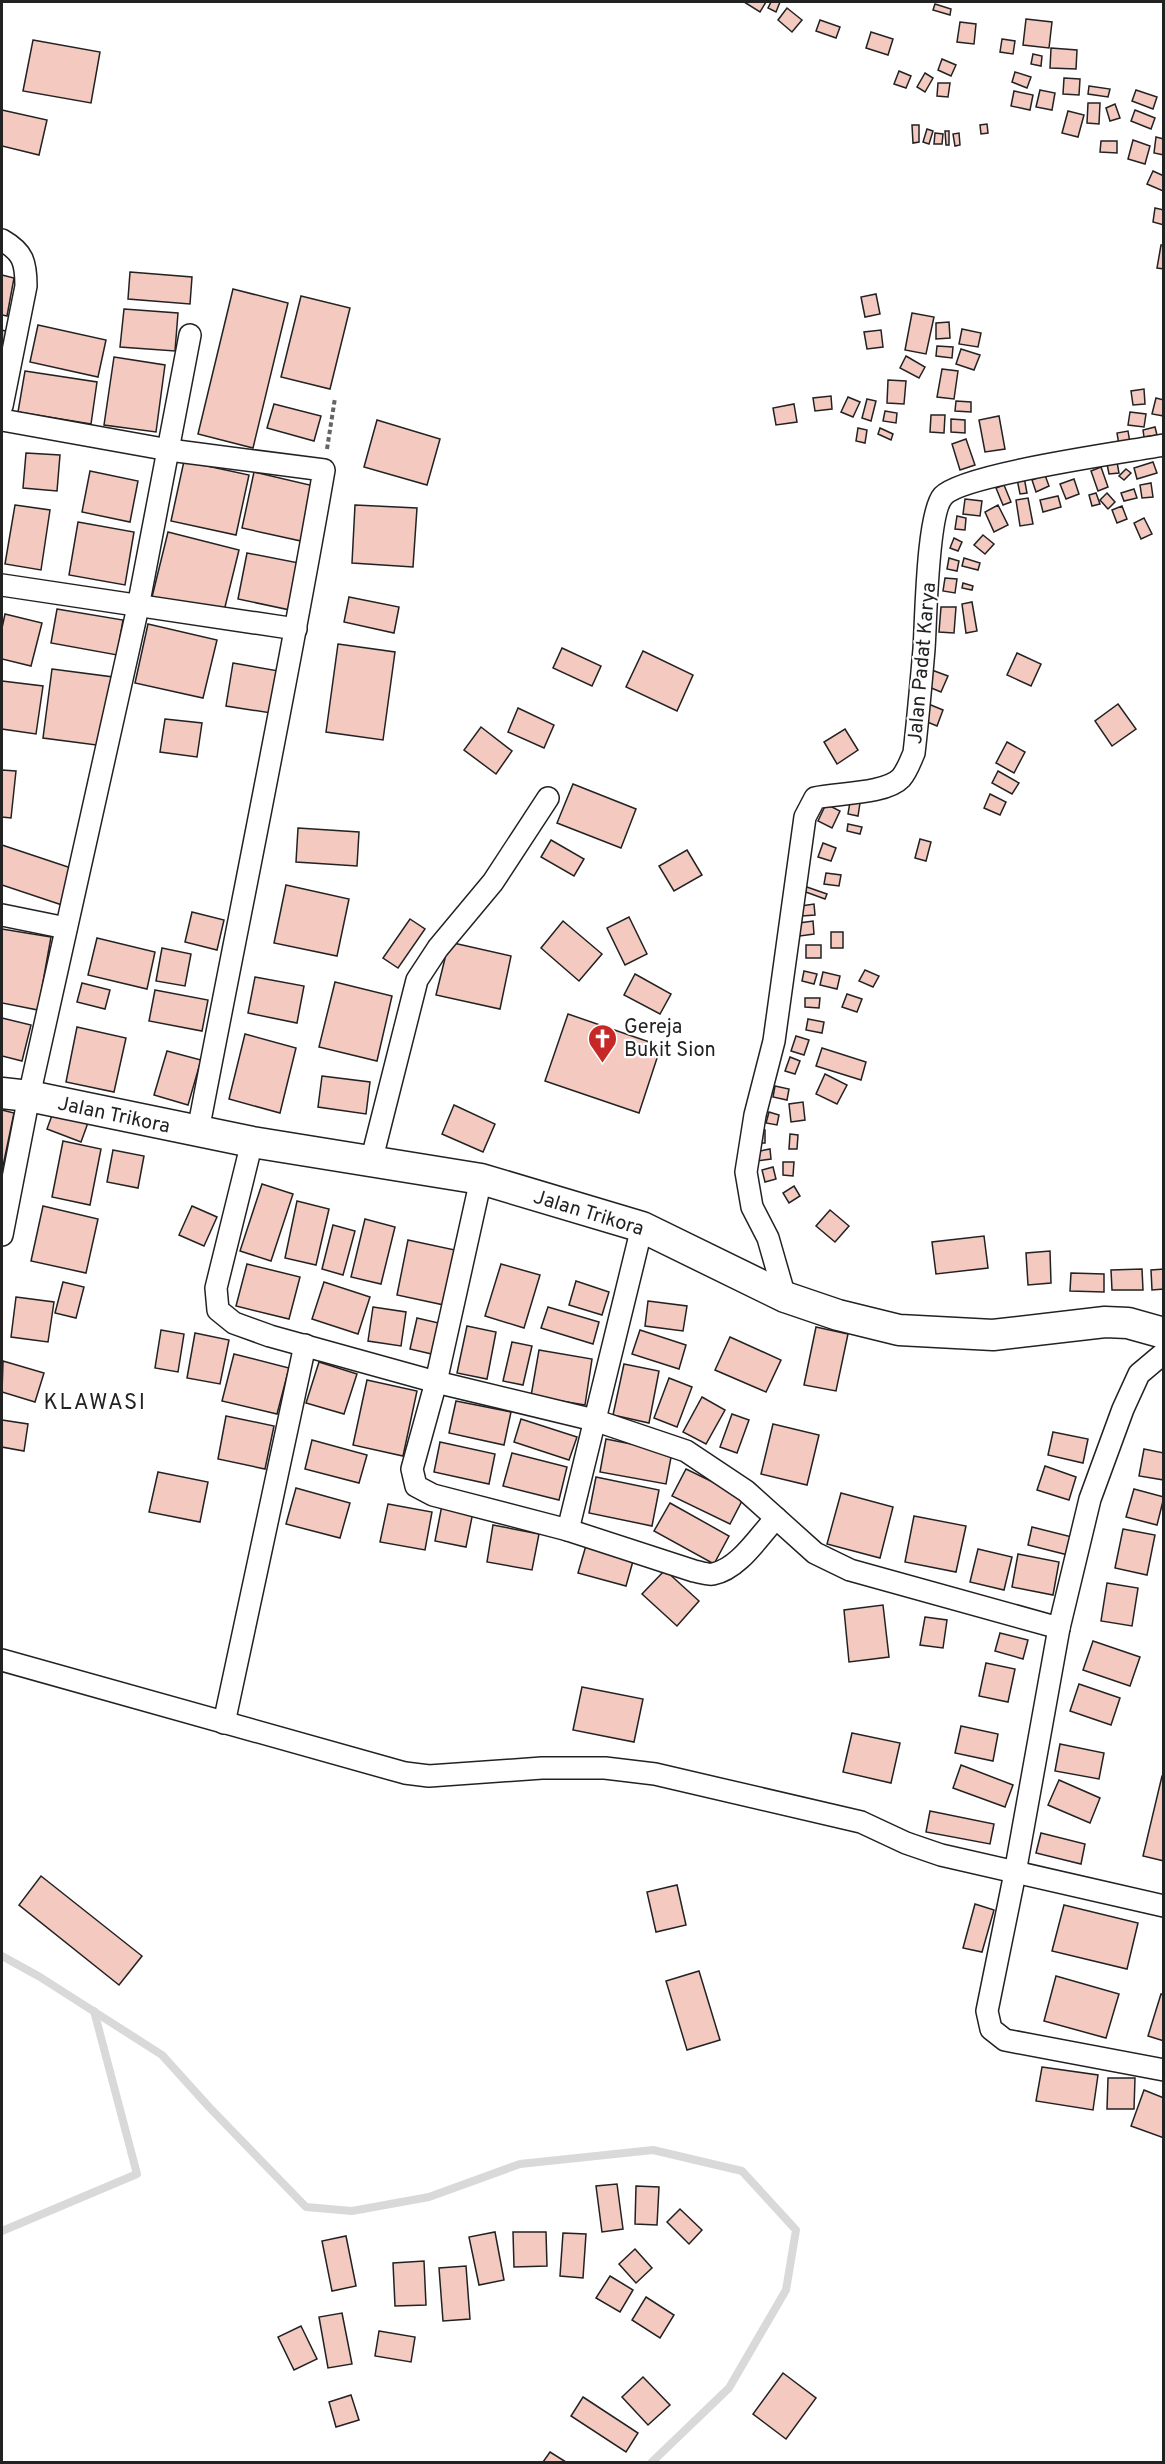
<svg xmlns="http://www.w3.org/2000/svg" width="1165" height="2464" viewBox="0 0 1165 2464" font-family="Overpass,sans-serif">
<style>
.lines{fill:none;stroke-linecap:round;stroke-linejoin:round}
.stream{stroke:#d9d9d9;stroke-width:8}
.building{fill:#f3c9c0;stroke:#222;stroke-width:1.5}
.street-casing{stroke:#222;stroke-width:24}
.secondary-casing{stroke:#222;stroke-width:33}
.path{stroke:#646464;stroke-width:4;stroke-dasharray:4.5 3;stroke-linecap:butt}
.street{stroke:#fff;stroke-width:21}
.secondary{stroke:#fff;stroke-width:30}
.labels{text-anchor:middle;stroke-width:4.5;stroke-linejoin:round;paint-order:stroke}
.street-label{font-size:20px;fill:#222;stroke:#fff}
.poi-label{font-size:20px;fill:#222;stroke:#fff;text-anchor:start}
.quarter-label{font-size:22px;letter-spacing:1.5px;fill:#222;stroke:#fff}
</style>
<rect width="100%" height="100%" fill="#fff"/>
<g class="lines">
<g class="stream">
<polyline points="2,1956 40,1977 162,2055 209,2107 306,2207 352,2211 429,2197 520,2164 653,2150 742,2171 796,2230 786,2290 729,2388 652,2462"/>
<polyline points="2,2231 137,2174 94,2011"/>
</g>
</g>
<g class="building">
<polygon points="744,2 766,2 760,12"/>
<polygon points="771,2 780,2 776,12 768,8"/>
<polygon points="935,4 951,9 950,15 933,10"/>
<polygon points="787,8 802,20 792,32 778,20"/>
<polygon points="1026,19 1052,22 1049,48 1023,45"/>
<polygon points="820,20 840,27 836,38 816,31"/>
<polygon points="960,22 976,24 974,44 957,42"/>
<polygon points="871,32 893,39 888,55 866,48"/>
<polygon points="1002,39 1015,41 1013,54 1000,52"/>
<polygon points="33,40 100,52 91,103 23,91"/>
<polygon points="1051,48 1077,50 1076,69 1050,68"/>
<polygon points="1033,54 1042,56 1041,66 1031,64"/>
<polygon points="942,59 956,65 951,76 938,70"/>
<polygon points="899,71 911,76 906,88 894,84"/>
<polygon points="1015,72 1031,77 1027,88 1012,82"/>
<polygon points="925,73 933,78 925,92 917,87"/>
<polygon points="1064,78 1080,79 1079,95 1063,94"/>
<polygon points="938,83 950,83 948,97 937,96"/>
<polygon points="1089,86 1110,89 1108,97 1088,94"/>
<polygon points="1040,90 1055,93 1052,110 1036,107"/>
<polygon points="1136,90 1157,97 1153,109 1132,101"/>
<polygon points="1014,91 1033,95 1030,110 1011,106"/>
<polygon points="1088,103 1100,103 1099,124 1087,123"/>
<polygon points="1115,104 1120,118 1110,121 1106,108"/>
<polygon points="2,110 47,120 39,155 2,146"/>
<polygon points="1135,110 1155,118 1151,129 1131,121"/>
<polygon points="1068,111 1084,115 1078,137 1062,133"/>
<polygon points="987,124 988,133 981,134 980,125"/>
<polygon points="912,125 919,125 919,142 913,143"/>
<polygon points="927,129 933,131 929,144 923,142"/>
<polygon points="945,131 949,131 949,145 946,145"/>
<polygon points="935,133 943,134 942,144 934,144"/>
<polygon points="959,133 960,145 955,146 953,134"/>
<polygon points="1156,137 1164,139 1164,155 1154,153"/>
<polygon points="1133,140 1150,146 1145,164 1128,159"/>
<polygon points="1101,141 1117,141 1117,153 1100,152"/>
<polygon points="1153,171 1164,176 1163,191 1147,184"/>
<polygon points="1155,208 1164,210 1164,225 1153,222"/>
<polygon points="1161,245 1164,245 1164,269 1157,268"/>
<polygon points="130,272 192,277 190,304 128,299"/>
<polygon points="2,275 14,278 7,316 2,315"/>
<polygon points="233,289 288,303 253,448 198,434"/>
<polygon points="876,294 880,314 865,317 861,297"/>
<polygon points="301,296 350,308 330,389 281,377"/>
<polygon points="124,309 178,313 175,351 120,347"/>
<polygon points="912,313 934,317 926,354 905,350"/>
<polygon points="949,322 950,338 936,339 936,323"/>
<polygon points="38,325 106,340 98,377 30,362"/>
<polygon points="962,329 981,333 978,347 959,344"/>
<polygon points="2,330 9,332 2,362"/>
<polygon points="881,330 883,347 867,349 864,332"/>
<polygon points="937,346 953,347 952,358 936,356"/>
<polygon points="961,349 980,355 974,370 956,364"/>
<polygon points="906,356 925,367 919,378 900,368"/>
<polygon points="114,357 165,365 156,432 104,425"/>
<polygon points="942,369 958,371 954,399 937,397"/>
<polygon points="25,371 97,382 91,424 18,412"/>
<polygon points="888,380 906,381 904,404 887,403"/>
<polygon points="1144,389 1145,404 1133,405 1131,391"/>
<polygon points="831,396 832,409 815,411 813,398"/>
<polygon points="848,397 860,402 853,417 841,412"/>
<polygon points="1156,398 1164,400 1164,416 1152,414"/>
<polygon points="867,399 876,401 871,421 862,418"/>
<polygon points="956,401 971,402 971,412 955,411"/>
<polygon points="274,404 321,416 314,441 267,428"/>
<polygon points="794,404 797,422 776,425 773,408"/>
<polygon points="885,411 897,413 896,423 883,421"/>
<polygon points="1130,412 1146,414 1144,427 1128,425"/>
<polygon points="931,415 945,415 944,433 930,432"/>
<polygon points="999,416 1005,449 985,452 979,420"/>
<polygon points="951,419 965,420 965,433 951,432"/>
<polygon points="377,420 440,439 427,485 364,467"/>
<polygon points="1155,427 1157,435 1144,437 1143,430"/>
<polygon points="858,428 867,430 865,443 856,441"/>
<polygon points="880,428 893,434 891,440 878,434"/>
<polygon points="1128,431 1130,443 1119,445 1117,433"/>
<polygon points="966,439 975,465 960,470 952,444"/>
<polygon points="26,453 60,455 57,491 23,488"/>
<polygon points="184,461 249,475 236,535 171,521"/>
<polygon points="1117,462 1119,473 1109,474 1107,464"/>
<polygon points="1153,462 1157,473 1137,479 1134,468"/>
<polygon points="1101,467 1108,487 1098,491 1091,471"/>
<polygon points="1126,469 1131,473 1124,480 1119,476"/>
<polygon points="90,471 138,481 130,522 82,512"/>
<polygon points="254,472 314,486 301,541 242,528"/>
<polygon points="1045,475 1049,486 1036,492 1032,480"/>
<polygon points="1024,477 1027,493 1020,494 1017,479"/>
<polygon points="1074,479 1079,494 1066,499 1060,484"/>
<polygon points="1151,483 1153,497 1142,498 1140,485"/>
<polygon points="1004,485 1011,502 1003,505 996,488"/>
<polygon points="1134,489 1137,498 1124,501 1121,493"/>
<polygon points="1096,493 1100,504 1092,506 1089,495"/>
<polygon points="1107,493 1115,502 1108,509 1100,500"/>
<polygon points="1058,496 1061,507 1043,512 1040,500"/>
<polygon points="1028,498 1033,524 1020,526 1016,500"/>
<polygon points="965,499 982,501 980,516 963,514"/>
<polygon points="15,505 50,510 41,570 5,564"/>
<polygon points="355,505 417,508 413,567 352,563"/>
<polygon points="998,505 1008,525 994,532 985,512"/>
<polygon points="1122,506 1127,519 1117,523 1112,510"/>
<polygon points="957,516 966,518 965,530 955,529"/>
<polygon points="1144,518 1152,534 1141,539 1134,523"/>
<polygon points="78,522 134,532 125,585 69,575"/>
<polygon points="168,532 239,550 223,615 152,597"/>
<polygon points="983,535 994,544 985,554 974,545"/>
<polygon points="954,538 962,542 958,551 950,548"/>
<polygon points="247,553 299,563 290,610 238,599"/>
<polygon points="949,558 959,561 957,571 947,569"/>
<polygon points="964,558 980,563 978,570 962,566"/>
<polygon points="945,578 957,579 955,593 943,591"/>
<polygon points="963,583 973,586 972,590 962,588"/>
<polygon points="349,597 399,607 394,633 344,622"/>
<polygon points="972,602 977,631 966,633 962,604"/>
<polygon points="941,607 956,607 954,633 939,632"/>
<polygon points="57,609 123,620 117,655 51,643"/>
<polygon points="5,614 42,623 31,666 2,659 2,628"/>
<polygon points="148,624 217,640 203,698 135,683"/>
<polygon points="338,644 395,652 383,740 326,732"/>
<polygon points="562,648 601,666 592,686 553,668"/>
<polygon points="643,651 693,675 677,711 626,687"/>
<polygon points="1017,653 1041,664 1031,686 1007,675"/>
<polygon points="233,663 279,671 271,713 226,706"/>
<polygon points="52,669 113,677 104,746 43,738"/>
<polygon points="929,669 948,676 941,692 924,685"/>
<polygon points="2,681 43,686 36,734 2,729"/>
<polygon points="926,703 943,710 937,726 920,719"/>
<polygon points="1118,704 1136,729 1112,746 1095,721"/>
<polygon points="518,708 554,725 544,748 508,732"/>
<polygon points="165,719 202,723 197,757 160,752"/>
<polygon points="481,727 512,751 496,774 464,750"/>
<polygon points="845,729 858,750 837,764 824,742"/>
<polygon points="1007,742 1025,752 1014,773 996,763"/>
<polygon points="2,770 16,771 11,818 2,817"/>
<polygon points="998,771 1019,783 1012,794 992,783"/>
<polygon points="573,784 636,809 621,848 557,823"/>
<polygon points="990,794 1006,802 1000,815 984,808"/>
<polygon points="850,802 860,803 858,816 848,814"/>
<polygon points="826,804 840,811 832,828 818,821"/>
<polygon points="848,824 862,827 860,834 847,831"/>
<polygon points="298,828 359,832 357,866 296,862"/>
<polygon points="920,839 931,842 926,861 915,858"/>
<polygon points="551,840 584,859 574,876 541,857"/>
<polygon points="823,843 836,848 831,861 818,857"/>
<polygon points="2,845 74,869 62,905 2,885"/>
<polygon points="687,850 702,875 674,891 659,866"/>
<polygon points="826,873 841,875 839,886 824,884"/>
<polygon points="286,885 349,899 337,956 274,943"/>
<polygon points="804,886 827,894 825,899 803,891"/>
<polygon points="814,904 815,915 802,916 801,906"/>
<polygon points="192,912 224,920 217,950 185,942"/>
<polygon points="629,917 647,954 625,965 607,928"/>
<polygon points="410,919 425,929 398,968 383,958"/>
<polygon points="563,921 602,954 579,981 541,948"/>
<polygon points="813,921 814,934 800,936 799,923"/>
<polygon points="2,929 51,937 38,1010 2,1003"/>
<rect x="831" y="932" width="12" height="16"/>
<polygon points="97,938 155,952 147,989 88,975"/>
<polygon points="449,942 511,956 500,1009 436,995"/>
<rect x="806" y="945" width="15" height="13"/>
<polygon points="162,948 191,954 185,986 156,981"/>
<polygon points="865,970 879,976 873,987 859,981"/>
<polygon points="804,971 817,974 814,984 802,981"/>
<polygon points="823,972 840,976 837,989 820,985"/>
<polygon points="635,974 671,994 660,1014 624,995"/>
<polygon points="255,977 304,986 297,1023 248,1013"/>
<polygon points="335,982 392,996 377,1061 319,1047"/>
<polygon points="82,983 110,990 105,1009 77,1002"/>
<polygon points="155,990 208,1000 202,1031 149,1021"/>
<polygon points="847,994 862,999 857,1012 842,1007"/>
<polygon points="805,998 820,998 819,1008 805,1007"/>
<polygon points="568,1014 661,1046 639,1113 545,1081"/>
<polygon points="2,1018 31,1025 22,1061 2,1056"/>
<polygon points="808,1019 824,1022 822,1033 806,1030"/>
<polygon points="77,1027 126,1038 114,1092 66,1082"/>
<polygon points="245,1034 296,1048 280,1113 229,1099"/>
<polygon points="796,1036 809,1040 804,1055 791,1051"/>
<polygon points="822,1048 866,1062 861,1080 816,1066"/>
<polygon points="167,1051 201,1060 188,1105 154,1095"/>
<polygon points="790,1057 800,1061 795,1074 785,1071"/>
<polygon points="825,1074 847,1085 837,1104 816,1094"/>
<polygon points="322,1076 370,1082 366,1114 318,1107"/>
<polygon points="775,1086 789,1089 787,1100 773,1097"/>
<polygon points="803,1102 805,1120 791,1122 789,1104"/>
<polygon points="454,1105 495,1124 483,1152 442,1134"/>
<polygon points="55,1107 89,1120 81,1142 47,1129"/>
<polygon points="2,1110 14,1113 3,1166 2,1166"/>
<polygon points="769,1112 779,1115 777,1125 766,1123"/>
<rect x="755" y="1130" width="10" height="13"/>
<polygon points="790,1134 798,1135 797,1149 789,1149"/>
<polygon points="63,1141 101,1149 90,1205 52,1197"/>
<polygon points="770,1149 771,1159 757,1161 755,1152"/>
<polygon points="113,1150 144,1156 138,1188 107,1182"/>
<polygon points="783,1162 794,1162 793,1176 783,1175"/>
<polygon points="773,1167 776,1179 765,1182 762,1170"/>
<polygon points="262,1184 293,1194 271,1261 240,1251"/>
<polygon points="794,1186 800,1196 789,1203 783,1193"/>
<polygon points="297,1201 329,1209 316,1265 285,1258"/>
<polygon points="43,1206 98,1219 86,1273 31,1261"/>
<polygon points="192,1206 217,1217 204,1246 179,1235"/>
<polygon points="830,1210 849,1226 835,1242 816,1226"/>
<polygon points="365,1219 395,1227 381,1284 351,1277"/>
<polygon points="333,1225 355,1231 343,1275 322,1269"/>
<polygon points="984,1236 988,1268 936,1274 932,1242"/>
<polygon points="408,1240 455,1250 444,1305 397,1295"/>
<polygon points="1050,1251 1051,1283 1028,1285 1026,1253"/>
<polygon points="247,1264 300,1277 289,1319 236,1306"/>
<polygon points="501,1264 540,1275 524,1328 485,1316"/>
<polygon points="1142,1269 1143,1290 1112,1290 1111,1270"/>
<polygon points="1164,1269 1164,1289 1152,1290 1151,1270"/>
<polygon points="1071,1273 1104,1274 1104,1292 1070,1291"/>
<polygon points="576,1281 609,1292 602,1315 569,1305"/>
<polygon points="63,1282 84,1287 76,1318 55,1313"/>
<polygon points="324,1282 370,1297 358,1334 312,1319"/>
<polygon points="16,1297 54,1302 48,1342 11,1337"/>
<polygon points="648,1301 687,1306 683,1331 645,1326"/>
<polygon points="373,1307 406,1312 401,1346 368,1341"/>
<polygon points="548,1307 599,1322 593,1344 541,1328"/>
<polygon points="417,1318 443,1324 436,1355 410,1349"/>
<polygon points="467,1326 496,1332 487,1379 457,1373"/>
<polygon points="816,1327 848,1334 836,1391 804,1385"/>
<polygon points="161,1330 184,1334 178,1372 155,1368"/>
<polygon points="640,1330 686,1345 679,1369 632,1354"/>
<polygon points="195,1333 229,1340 220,1384 187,1378"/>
<polygon points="730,1337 781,1360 766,1392 715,1370"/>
<polygon points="512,1342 532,1346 523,1385 503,1381"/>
<polygon points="539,1350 592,1359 585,1405 531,1396"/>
<polygon points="234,1354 289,1368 277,1414 222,1401"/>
<polygon points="3,1361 44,1373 35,1402 2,1392"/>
<polygon points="319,1362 357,1374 344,1414 306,1403"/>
<polygon points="624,1364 659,1371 649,1423 613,1415"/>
<polygon points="669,1378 692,1387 677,1427 654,1418"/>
<polygon points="367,1380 417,1391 403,1456 353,1445"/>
<polygon points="702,1397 725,1410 706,1444 683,1432"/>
<polygon points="456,1401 511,1412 504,1445 449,1433"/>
<polygon points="732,1414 749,1420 737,1453 720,1447"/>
<polygon points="226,1416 274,1426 265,1469 218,1459"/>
<polygon points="521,1419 577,1437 569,1460 514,1442"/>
<polygon points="2,1420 28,1424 24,1451 2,1447"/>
<polygon points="773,1424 819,1435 807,1485 761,1474"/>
<polygon points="1053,1432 1088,1439 1083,1463 1048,1455"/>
<polygon points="606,1439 672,1452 666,1484 600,1472"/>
<polygon points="312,1440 367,1455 359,1483 305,1469"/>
<polygon points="440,1442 495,1454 489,1484 434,1472"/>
<polygon points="1144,1449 1164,1453 1164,1480 1139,1476"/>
<polygon points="512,1453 567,1467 559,1500 503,1486"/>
<polygon points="1045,1466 1076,1477 1069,1500 1037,1490"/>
<polygon points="686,1469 744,1497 730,1524 672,1496"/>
<polygon points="158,1472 208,1482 200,1522 149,1512"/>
<polygon points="596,1477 659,1490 652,1526 589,1513"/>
<polygon points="296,1488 350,1503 340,1538 286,1524"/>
<polygon points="1134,1489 1164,1497 1157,1525 1126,1517"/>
<polygon points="841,1493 893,1507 880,1558 827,1544"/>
<polygon points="670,1503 729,1536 714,1564 654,1531"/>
<polygon points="388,1504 432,1512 425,1550 380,1542"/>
<polygon points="442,1505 473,1512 466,1547 435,1541"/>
<polygon points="914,1516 966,1526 956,1572 905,1562"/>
<polygon points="493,1525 539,1534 532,1570 487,1562"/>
<polygon points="1032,1527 1072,1537 1068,1555 1028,1545"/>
<polygon points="1123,1529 1155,1535 1147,1575 1115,1568"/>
<polygon points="587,1542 635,1554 626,1586 578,1573"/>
<polygon points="978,1549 1012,1557 1004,1590 970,1582"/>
<polygon points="1018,1554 1059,1562 1053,1595 1012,1587"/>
<polygon points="665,1570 699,1601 677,1626 642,1594"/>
<polygon points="1107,1583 1138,1588 1132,1626 1101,1621"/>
<polygon points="883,1605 889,1657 849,1662 844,1610"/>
<polygon points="925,1617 947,1620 943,1648 920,1645"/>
<polygon points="1000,1633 1028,1640 1023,1659 995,1651"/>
<polygon points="1093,1641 1140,1657 1130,1686 1083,1670"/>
<polygon points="986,1663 1015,1669 1008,1702 979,1696"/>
<polygon points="1079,1684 1120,1698 1111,1725 1070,1711"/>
<polygon points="582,1687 643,1699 634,1742 573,1730"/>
<polygon points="961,1726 998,1734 993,1761 955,1753"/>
<polygon points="852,1733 900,1743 891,1783 843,1772"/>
<polygon points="1060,1744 1104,1753 1099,1779 1055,1771"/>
<polygon points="961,1765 1013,1785 1005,1807 953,1788"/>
<polygon points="1162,1776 1164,1776 1164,1861 1143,1856"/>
<polygon points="1059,1780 1100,1798 1090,1823 1048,1805"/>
<polygon points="930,1811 994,1824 990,1844 926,1832"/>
<polygon points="1041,1833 1085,1844 1081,1864 1036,1853"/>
<polygon points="41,1876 142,1956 119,1985 19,1905"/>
<polygon points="677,1885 686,1925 656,1932 647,1892"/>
<polygon points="975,1904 994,1910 982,1952 963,1948"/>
<polygon points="1064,1905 1138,1923 1127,1969 1052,1951"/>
<polygon points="699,1971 720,2040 687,2050 666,1981"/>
<polygon points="1056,1976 1119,1994 1106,2038 1044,2021"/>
<polygon points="1161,1994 1164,1995 1164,2041 1148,2036"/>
<polygon points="1042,2067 1098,2075 1093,2110 1036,2101"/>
<polygon points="1108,2078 1135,2078 1134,2109 1107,2109"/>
<polygon points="1144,2090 1164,2098 1164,2138 1131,2126"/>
<polygon points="617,2184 623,2229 602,2232 596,2186"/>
<polygon points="636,2186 659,2187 657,2225 635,2224"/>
<polygon points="680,2209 702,2230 689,2244 667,2222"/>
<polygon points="495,2232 504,2280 479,2285 469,2237"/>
<polygon points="513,2232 546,2232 547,2266 514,2267"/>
<polygon points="563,2233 586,2234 583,2278 560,2276"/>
<polygon points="346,2236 356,2286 332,2291 322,2241"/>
<polygon points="635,2249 652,2268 636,2283 619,2264"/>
<polygon points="424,2261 426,2305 395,2306 393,2263"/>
<polygon points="466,2266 470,2319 443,2321 439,2268"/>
<polygon points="610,2276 633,2290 620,2312 596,2298"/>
<polygon points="646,2297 674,2315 660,2338 632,2320"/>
<polygon points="342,2313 352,2364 328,2368 319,2317"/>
<polygon points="301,2326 317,2359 294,2370 278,2337"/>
<polygon points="379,2331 415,2337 411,2362 375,2356"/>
<polygon points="783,2373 816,2398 786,2439 753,2414"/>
<polygon points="643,2377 670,2405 648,2425 622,2397"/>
<polygon points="351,2395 359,2420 336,2427 329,2402"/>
<polygon points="583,2397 638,2433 626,2452 571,2416"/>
<polygon points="550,2452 566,2462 543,2462"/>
</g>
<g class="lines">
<defs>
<g id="street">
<path d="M2,240c21,12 24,22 24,46l-24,120"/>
<path d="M2,420l167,30 155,20c-38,221 -84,441 -126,661"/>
<polyline points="2,585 296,629"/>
<polyline points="2,915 66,928"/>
<polyline points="252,1142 216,1288 218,1310 234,1323 270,1336 436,1382 594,1420 686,1451 746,1491 815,1553 850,1570 1059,1628"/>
<polyline points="371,1162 417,980 438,948 493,882 548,798"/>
<path d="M481,1179l-45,203 -24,87 4,17 17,9 135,35 126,41c6,1 13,4 19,3 26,-5 46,-38 63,-56"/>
<polyline points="2,1235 29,1096 138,607 190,335"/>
<path d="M785,1297l-17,-59 -16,-31 -6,-35 9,-57 19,-74 31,-224 10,-19c22,-5 71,-4 86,-20 6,-7 9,-16 13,-25 4,-34 7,-69 10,-104 2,-28 3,-135 19,-153 20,-22 183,-44 221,-51"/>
<polyline points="1164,1353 1139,1374 1123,1409 1090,1499 1059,1628 1015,1873 987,2011 991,2029 1005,2040 1164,2070"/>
<polyline points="568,1530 642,1227"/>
<polyline points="2,1660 405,1773 429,1776 542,1768 605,1768 655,1774 861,1822 906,1843 941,1855 1164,1906"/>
<polyline points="224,1723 305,1345"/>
</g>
<polyline id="secondary" points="2,1093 29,1096 252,1142 481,1179 642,1227 785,1297 838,1315 899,1330 993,1335 1105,1322 1128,1323 1164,1333"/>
</defs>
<use href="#street" class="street-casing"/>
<use href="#secondary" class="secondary-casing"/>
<polyline class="path" points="327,449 335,398"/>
<use href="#street" class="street"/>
<use href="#secondary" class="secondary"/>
</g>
<defs>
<symbol id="church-pin" viewBox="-11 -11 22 30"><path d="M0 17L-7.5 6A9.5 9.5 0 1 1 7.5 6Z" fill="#c62828" stroke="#fff"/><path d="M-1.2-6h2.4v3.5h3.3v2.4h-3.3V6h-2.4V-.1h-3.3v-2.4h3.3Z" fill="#fff"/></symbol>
</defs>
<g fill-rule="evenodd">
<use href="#church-pin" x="586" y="1022" width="33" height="45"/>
</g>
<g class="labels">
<g class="street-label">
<text transform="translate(921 663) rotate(-85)" y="7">Jalan Padat Karya</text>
<text transform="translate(114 1114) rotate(12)" y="7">Jalan Trikora</text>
<text transform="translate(589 1212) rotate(17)" y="7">Jalan Trikora</text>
</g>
<g class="poi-label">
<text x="624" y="1033">Gereja<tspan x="624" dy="23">Bukit Sion</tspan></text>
</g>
<g class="quarter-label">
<text x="95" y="1409">KLAWASI</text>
</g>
</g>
<rect width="1165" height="2464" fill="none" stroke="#222222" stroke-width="6"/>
</svg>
